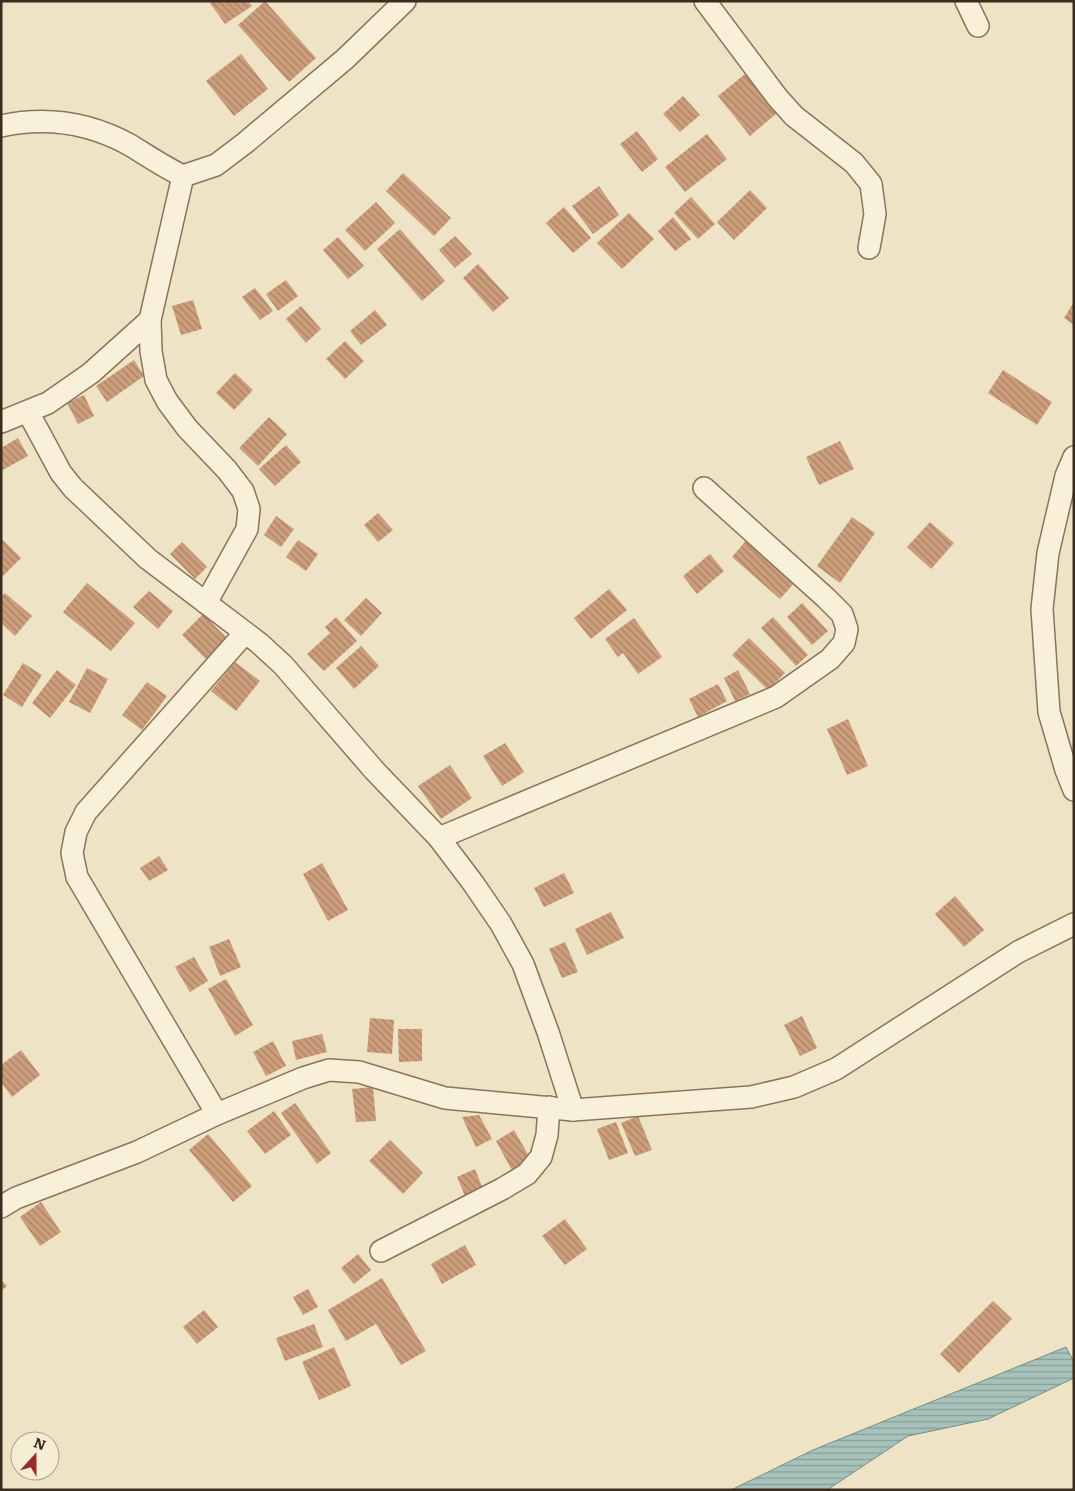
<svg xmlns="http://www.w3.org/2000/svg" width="1075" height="1491" viewBox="0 0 1075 1491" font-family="Literata,serif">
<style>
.water{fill:url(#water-rules);stroke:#6d9188}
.building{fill:url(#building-back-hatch)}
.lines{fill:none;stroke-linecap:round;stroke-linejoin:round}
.minor-casing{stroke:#8a745b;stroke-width:24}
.minor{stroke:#f9f0d9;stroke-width:21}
</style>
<defs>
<pattern id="water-rules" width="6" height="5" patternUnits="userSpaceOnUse" patternTransform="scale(1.25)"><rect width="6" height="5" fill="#a7c2ba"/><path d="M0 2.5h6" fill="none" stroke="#899e97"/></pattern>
<pattern id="building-back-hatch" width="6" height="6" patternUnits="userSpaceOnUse" patternTransform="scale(1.25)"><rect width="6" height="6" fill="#cd9e7b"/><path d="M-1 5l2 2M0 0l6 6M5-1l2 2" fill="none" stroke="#a78164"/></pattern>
</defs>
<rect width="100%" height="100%" fill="#eee3c5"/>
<polygon class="water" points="1066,1347 1074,1362 1074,1378 988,1419 908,1436 827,1490 731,1490 813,1450"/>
<g class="building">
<polygon points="213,1 248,1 252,6 225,24 210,3"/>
<polygon points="265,1 316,58 289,82 238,25"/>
<polygon points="241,54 268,89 234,116 206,81"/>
<polygon points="745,74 777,113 750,136 718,96"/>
<polygon points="683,96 700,115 680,132 663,114"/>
<polygon points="637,131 658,159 642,172 620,144"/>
<polygon points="707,134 727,159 685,192 665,167"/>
<polygon points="403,173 451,218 434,236 386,191"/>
<polygon points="599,186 619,215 593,234 572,206"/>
<polygon points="750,190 767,208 734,240 717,222"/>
<polygon points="691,197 715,224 698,239 674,213"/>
<polygon points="376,202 395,223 365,251 345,230"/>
<polygon points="564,207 591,238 573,253 546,223"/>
<polygon points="629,213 654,239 622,269 597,243"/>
<polygon points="673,217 691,239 675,251 658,231"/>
<polygon points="400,229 445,281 422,301 377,249"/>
<polygon points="455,236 472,254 455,268 439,250"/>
<polygon points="338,237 364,266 348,279 323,250"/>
<polygon points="478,264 509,298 493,312 463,278"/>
<polygon points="286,280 298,296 278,311 266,294"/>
<polygon points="255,288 273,311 260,320 242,297"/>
<polygon points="193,300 202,329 181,335 172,306"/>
<polygon points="1074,302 1074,325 1064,318"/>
<polygon points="301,306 321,329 306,343 286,319"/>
<polygon points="375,310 387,325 361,345 350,331"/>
<polygon points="345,341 364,361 345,379 326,359"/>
<polygon points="134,360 144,376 107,402 96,386"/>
<polygon points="1003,370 1052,402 1037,425 988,393"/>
<polygon points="235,373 253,390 234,410 216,393"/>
<polygon points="84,395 94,416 78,424 67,403"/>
<polygon points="269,417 287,434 258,466 239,448"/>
<polygon points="18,438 28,456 1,471 1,448"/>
<polygon points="840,441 854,469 819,485 806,457"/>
<polygon points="286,445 301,462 275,486 259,469"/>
<polygon points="378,513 393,530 378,542 364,525"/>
<polygon points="276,516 294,529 281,547 264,535"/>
<polygon points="852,517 875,533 840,583 817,566"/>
<polygon points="930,522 954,543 931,569 907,547"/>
<polygon points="749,537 797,580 780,599 732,557"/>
<polygon points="2,539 21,558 1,578 1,540"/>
<polygon points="298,540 318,554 306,571 286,557"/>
<polygon points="182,542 207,567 195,579 170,554"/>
<polygon points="710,554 724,571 697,594 683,576"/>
<polygon points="87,583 135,623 111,651 63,612"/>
<polygon points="609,589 627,610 591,639 574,618"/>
<polygon points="149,591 173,611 158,629 133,607"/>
<polygon points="5,593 32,616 15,636 1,623 1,597"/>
<polygon points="366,598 382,613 361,636 344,620"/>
<polygon points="802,603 828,631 812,645 787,617"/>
<polygon points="203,614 227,638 206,659 182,635"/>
<polygon points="336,617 357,641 324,671 307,654 330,633 325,627"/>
<polygon points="773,617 808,655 796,666 761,628"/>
<polygon points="634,618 662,657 638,674 623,653 618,657 605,639"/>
<polygon points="749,638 785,673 768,690 732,655"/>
<polygon points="361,646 379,666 354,689 336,668"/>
<polygon points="235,662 260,681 236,711 211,691"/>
<polygon points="23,663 42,675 22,707 3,695"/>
<polygon points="87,668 108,679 90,713 69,702"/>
<polygon points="57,670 76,685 50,718 32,703"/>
<polygon points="738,670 750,694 735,701 724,678"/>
<polygon points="147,682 167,696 142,730 122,715"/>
<polygon points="718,684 727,701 698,717 689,699"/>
<polygon points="848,719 868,766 847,775 827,729"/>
<polygon points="505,743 524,772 502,786 483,756"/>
<polygon points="450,765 472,798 441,819 418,786"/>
<polygon points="159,856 168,870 149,881 140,868"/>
<polygon points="322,863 348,910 328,921 303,874"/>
<polygon points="564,873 574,893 544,907 534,888"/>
<polygon points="955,896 984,930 964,947 935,914"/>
<polygon points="611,912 624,938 587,955 575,929"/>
<polygon points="229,939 241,967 220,976 209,947"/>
<polygon points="565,942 578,972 562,978 549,949"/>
<polygon points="194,957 208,981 190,992 175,967"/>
<polygon points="226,979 253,1025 235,1036 208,989"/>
<polygon points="802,1016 817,1048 800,1056 784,1025"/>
<polygon points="370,1018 394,1020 392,1054 367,1052"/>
<polygon points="398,1029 422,1029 422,1061 399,1062"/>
<polygon points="322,1034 327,1052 296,1060 292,1041"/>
<polygon points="273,1041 286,1066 266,1076 253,1052"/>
<polygon points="21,1050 40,1075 12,1097 1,1082 1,1065"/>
<polygon points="373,1087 376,1121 356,1122 352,1089"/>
<polygon points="295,1103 331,1153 317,1164 281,1113"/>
<polygon points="274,1111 291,1135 265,1154 247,1131"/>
<polygon points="479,1115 492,1139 476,1147 462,1117"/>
<polygon points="638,1116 652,1150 635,1156 621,1123"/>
<polygon points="616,1122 628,1153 609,1160 597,1129"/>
<polygon points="514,1130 533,1163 514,1174 496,1141"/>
<polygon points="208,1134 252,1186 233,1202 189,1150"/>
<polygon points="390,1140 423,1173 403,1194 369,1161"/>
<polygon points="475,1169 485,1194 467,1201 457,1177"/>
<polygon points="41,1202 61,1232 40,1246 20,1217"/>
<polygon points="565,1219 587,1249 565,1265 542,1236"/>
<polygon points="465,1245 476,1265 442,1284 431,1264"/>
<polygon points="358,1254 371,1270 354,1284 341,1268"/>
<polygon points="382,1278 426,1351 401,1365 376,1324 346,1341 328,1310"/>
<polygon points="1,1280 7,1286 1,1291"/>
<polygon points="308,1289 318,1307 303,1315 293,1297"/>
<polygon points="993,1301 1012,1319 959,1373 940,1354"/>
<polygon points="204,1310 218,1327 197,1344 183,1327"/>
<polygon points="314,1324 323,1347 285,1361 276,1338"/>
<polygon points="334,1347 351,1386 319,1400 302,1362"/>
</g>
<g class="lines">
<defs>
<g id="minor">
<polyline points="705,1 777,97 794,116 854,163 871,184 875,214 869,248"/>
<polyline points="966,1 978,26"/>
<path d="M1,126c46,-10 89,-3 129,19 18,11 34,22 53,31l33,-11 29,-22 100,-84 60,-58"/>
<polyline points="183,176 150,320 151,351 156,380 167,401 187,428 227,470 243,491 249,509 247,529 206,603"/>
<polyline points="28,412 61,473 73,488 148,559 259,643 283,665 374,770 439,838 473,883 501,924 523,964 548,1032 573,1110"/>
<polyline points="1,422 48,403 91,373 150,320"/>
<polyline points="1074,457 1066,476 1048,553 1042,609 1049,712 1066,770 1074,790"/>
<polyline points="439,838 776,697 830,659 844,643 847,629 842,614 826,598 704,488"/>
<polyline points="217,1114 77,877 72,853 76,832 86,812 245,633"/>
<polyline points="1,1207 16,1198 137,1152 217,1114 303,1078 329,1070 359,1072 445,1098 573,1110 751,1097 794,1087 836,1069 1018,952 1074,924"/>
<polyline points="381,1251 502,1189 527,1174 541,1157 547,1135 549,1107"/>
</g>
</defs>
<use href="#minor" class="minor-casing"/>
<use href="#minor" class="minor"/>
</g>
<rect width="1075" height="1491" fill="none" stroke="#3a2c1f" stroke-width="5"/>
<g transform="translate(35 1456) rotate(21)"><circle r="24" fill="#f6edd5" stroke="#aba08c"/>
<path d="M0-4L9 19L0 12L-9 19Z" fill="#992b2b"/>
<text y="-8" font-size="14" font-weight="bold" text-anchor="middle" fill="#3a2c1f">N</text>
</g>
</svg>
